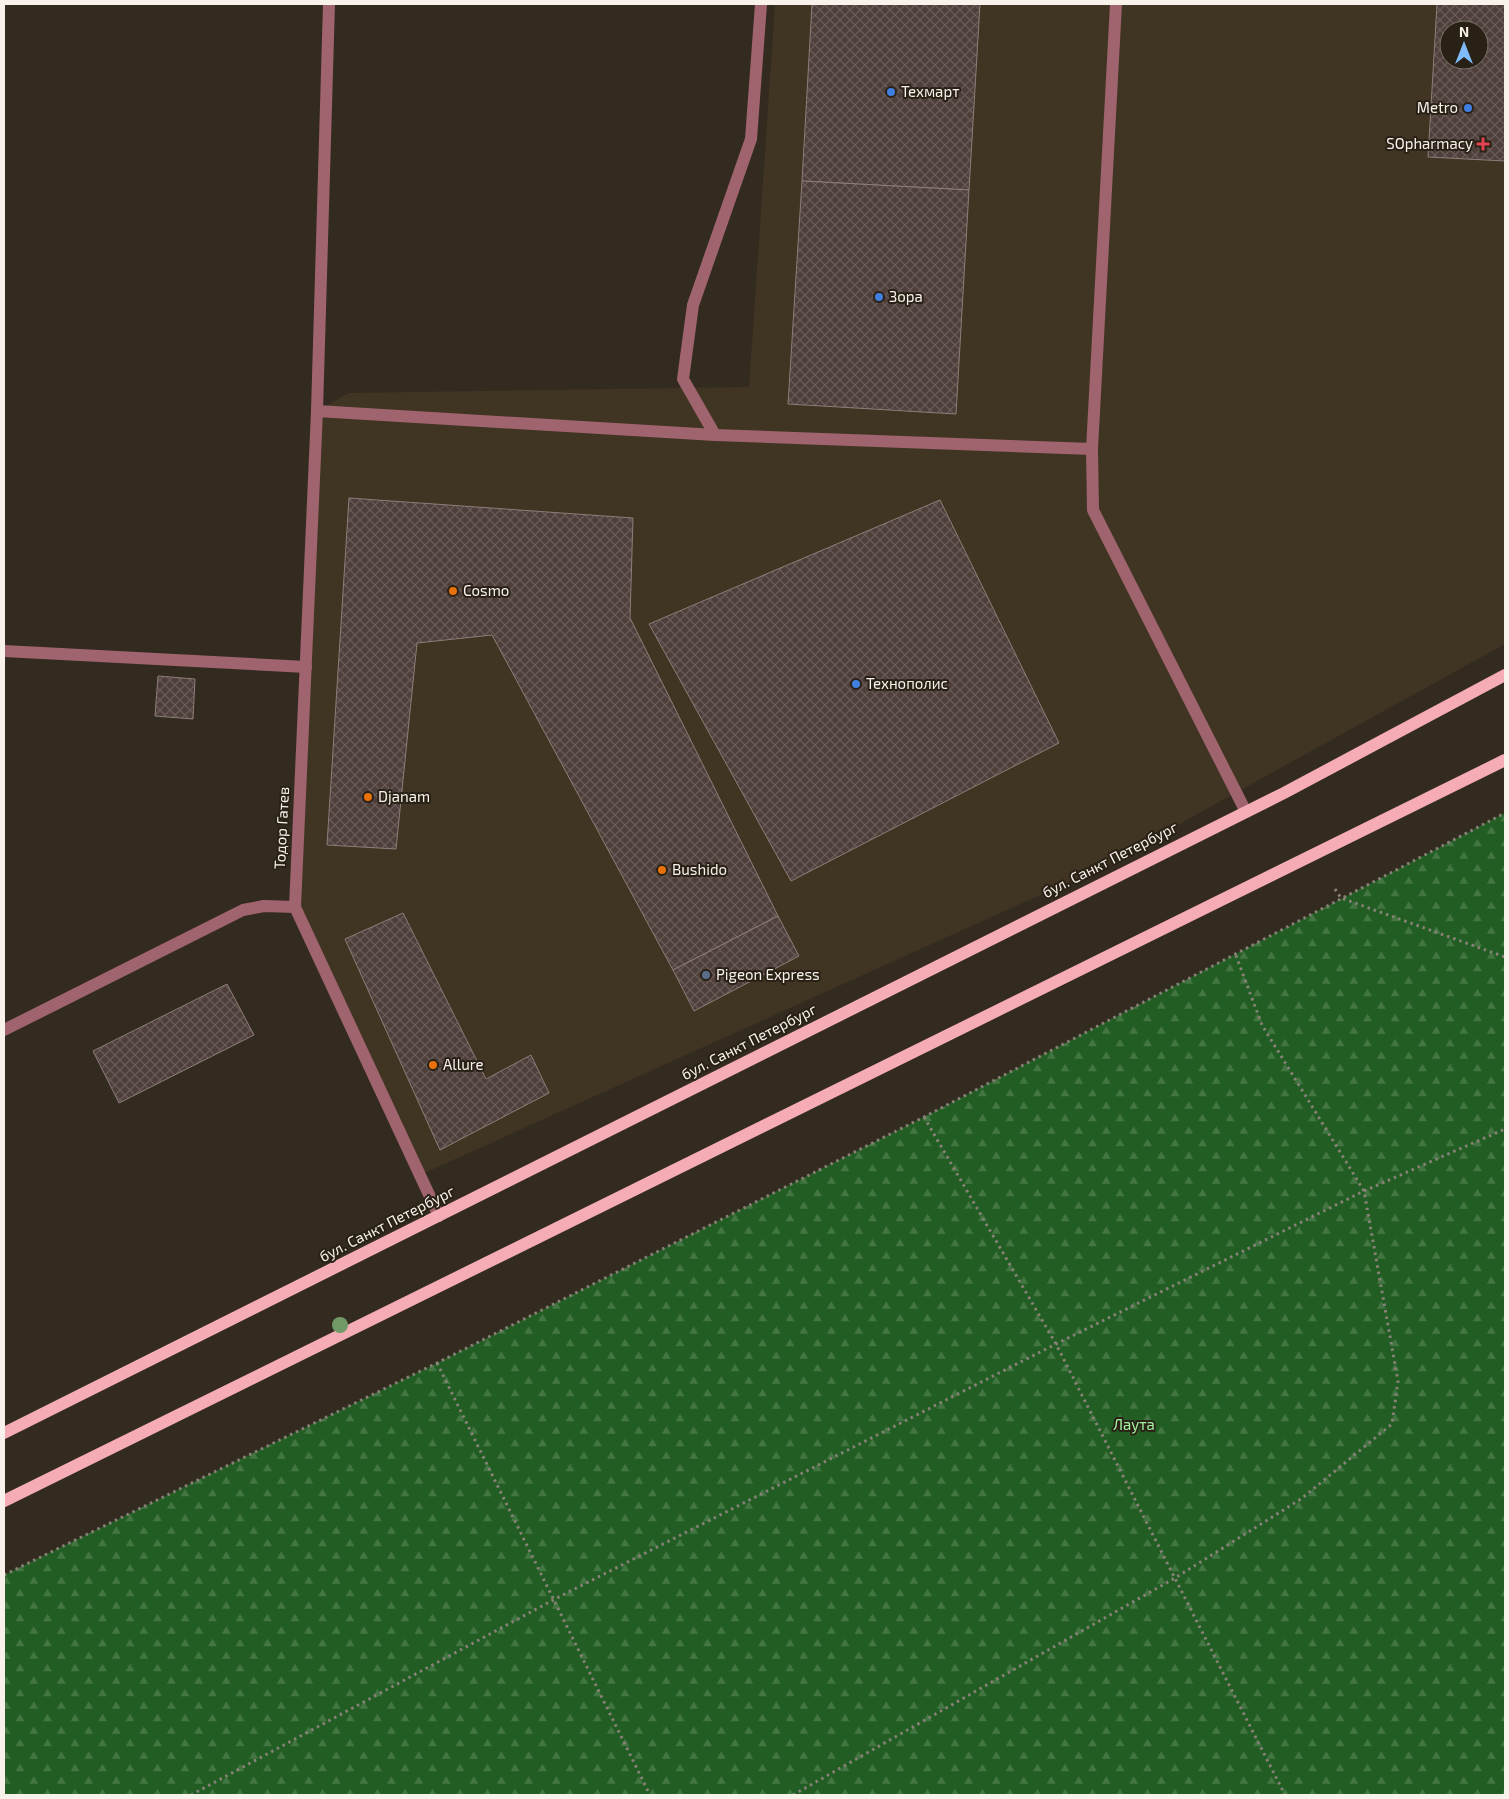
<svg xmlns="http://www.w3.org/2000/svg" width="1509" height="1799" viewBox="0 0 1509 1799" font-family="'Exo 2',sans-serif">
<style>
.built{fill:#403423;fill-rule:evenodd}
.forest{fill:url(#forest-firs)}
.building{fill:url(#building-cross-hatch);stroke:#8e7d79;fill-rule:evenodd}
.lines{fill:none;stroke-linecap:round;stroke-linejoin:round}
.path{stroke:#888178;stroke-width:3;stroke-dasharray:2.5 4;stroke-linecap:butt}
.minor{stroke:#9f646d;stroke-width:12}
.major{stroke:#f5acb5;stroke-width:12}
.tree{fill:#719a66}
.shop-dot{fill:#3f7fe0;stroke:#292116;stroke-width:2}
.health-dot{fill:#e0444e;stroke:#292116;stroke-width:2}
.food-dot{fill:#e8710a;stroke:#292116;stroke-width:2}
.service-dot{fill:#5c6f8a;stroke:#292116;stroke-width:2}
.labels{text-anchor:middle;stroke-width:4;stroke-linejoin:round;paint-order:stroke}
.poi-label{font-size:15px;fill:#f8f2eb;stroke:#292116;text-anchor:start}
.street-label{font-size:15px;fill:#f8f2eb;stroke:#292116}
.park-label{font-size:15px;fill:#a3f5a0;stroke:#292116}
</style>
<defs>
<pattern id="forest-firs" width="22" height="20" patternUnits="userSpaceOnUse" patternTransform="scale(1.25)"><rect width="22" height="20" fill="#225e23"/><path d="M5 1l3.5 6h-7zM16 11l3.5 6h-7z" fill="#437643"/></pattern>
<pattern id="building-cross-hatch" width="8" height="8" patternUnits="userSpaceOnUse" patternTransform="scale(1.25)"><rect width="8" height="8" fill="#4e3f3b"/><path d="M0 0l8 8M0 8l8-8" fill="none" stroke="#685b58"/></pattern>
</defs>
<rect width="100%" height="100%" fill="#332b20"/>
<path class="built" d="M775,4h730v640l-407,225 -678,306 -125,-268 22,-496 32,-18 400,-6zM1449,30h30v30h-30z"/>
<polygon class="forest" points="1505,813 1505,1795 4,1795 4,1575 437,1363 924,1117"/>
<g class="building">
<polygon points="812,4 980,4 969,190 802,181"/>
<path d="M1437,4h68v157l-77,-4zM1449,30h30v30h-30z"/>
<polygon points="802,181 969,190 956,414 788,404"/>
<polygon points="349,498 633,518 630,618 778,916 673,970 492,635 417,643 396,849 327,845"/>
<polygon points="940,500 1059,743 791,881 649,624"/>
<polygon points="158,676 195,679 193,719 155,716"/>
<polygon points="403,913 486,1079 531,1055 549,1093 440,1150 345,939"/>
<polygon points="778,916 799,956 694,1011 673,970"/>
<polygon points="227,984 254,1035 119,1103 93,1051"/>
</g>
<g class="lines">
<g class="path">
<polyline points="1335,889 1341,898 1505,957"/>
<polyline points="924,1117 1056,1344 1285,1795"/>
<polyline points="437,1363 650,1795"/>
<polyline points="4,1575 437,1363 924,1117 1505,813"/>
<polyline points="191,1795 555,1599 1056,1344 1364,1191 1505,1129"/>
<polyline points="793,1795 1175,1578 1301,1499 1392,1424 1398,1381 1364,1191 1262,1025 1235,953"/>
</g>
<g class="minor">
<polyline points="329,4 317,411 295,907 439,1216"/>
<polyline points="1116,4 1092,449 1093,510 1245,810"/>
<polyline points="317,411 715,435 1092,449"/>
<polyline points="715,435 683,379 693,305 751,139 761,4"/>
<polyline points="4,651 306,667"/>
<polyline points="4,1030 243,910 264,906 295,907"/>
</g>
<g class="major">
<polyline points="4,1433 1284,793 1505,675"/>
<polyline points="4,1501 1505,760"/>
</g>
</g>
<circle class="tree" cx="340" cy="1325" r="8"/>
<g class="shop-dot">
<circle cx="891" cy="92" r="5"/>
<circle cx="1468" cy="108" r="5"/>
<circle cx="879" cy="297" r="5"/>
<circle cx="856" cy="684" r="5"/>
</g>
<path class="health-dot" d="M1480.5 136.5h5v5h5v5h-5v5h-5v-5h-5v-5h5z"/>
<g class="food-dot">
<circle cx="453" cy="591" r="5"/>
<circle cx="368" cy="797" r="5"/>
<circle cx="662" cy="870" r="5"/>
<circle cx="433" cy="1065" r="5"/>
</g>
<circle class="service-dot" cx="706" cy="975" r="5"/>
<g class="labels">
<g class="poi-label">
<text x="901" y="97">Техмарт</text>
<text x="1458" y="113" text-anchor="end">Metro</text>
<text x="1473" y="149" text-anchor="end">SOpharmacy</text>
<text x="889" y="302">Зора</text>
<text x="463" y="596">Cosmo</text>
<text x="866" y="689">Технополис</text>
<text x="378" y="802">Djanam</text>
<text x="672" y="875">Bushido</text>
<text x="716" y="980">Pigeon Express</text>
<text x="443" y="1070">Allure</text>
</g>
<g class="street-label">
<text transform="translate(282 828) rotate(-87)" y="5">Тодор Гатев</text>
<text transform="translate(1110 860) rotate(-27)" y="5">бул. Санкт Петербург</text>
<text transform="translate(749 1042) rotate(-27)" y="5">бул. Санкт Петербург</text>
<text transform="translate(387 1224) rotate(-27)" y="5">бул. Санкт Петербург</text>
</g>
<g class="park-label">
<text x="1134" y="1430">Лаута</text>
</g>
</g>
<rect width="1509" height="1799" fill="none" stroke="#f8f2eb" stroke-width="10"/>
<g transform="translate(1464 45)"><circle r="24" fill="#292116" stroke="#7c756b"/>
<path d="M0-4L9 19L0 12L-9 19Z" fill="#81bcfa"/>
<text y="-8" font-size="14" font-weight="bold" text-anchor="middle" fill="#f8f2eb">N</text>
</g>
</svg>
